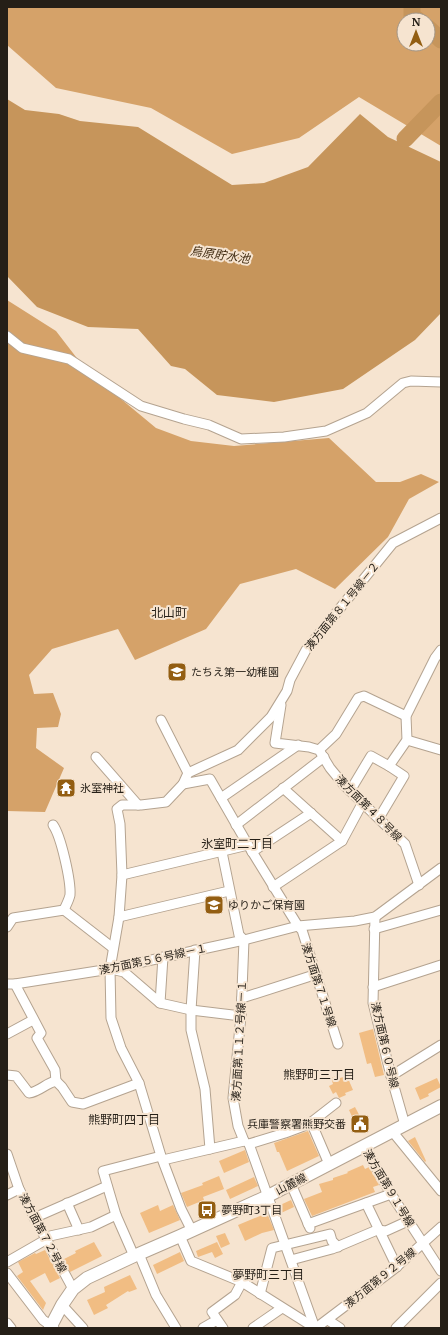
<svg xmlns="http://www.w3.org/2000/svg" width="448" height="1335" viewBox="0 0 448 1335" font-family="Merriweather,'Noto Sans JP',serif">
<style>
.forest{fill:#d5a269;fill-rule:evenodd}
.water{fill:#c6955b}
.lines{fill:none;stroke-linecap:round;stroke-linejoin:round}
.river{stroke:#c6955b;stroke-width:17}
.building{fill:#f1bd83}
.minor-casing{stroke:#b4a390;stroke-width:11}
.major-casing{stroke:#b4a390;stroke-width:14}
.minor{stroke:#fff;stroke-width:9}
.major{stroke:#fff;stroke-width:12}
.labels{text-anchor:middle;stroke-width:4;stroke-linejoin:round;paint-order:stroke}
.street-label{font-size:11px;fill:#251f17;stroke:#f6e4d0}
.poi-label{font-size:11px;fill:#251f17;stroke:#f6e4d0;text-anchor:start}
.water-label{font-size:12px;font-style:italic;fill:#402b11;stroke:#f6e4d0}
.neighbourhood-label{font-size:12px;fill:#251f17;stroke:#f6e4d0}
</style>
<rect width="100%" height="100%" fill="#f6e4d0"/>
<g class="forest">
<path d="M7,7h434v139l-82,-49 -60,41 -67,16 -81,-46 -95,-20 -49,-43zM404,20h24v24h-24z"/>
<polygon points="7,300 56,331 86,370 156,428 191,441 234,446 329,438 376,482 400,482 421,474 439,482 409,499 388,537 335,589 296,569 240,584 206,629 135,660 118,629 52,649 29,675 34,694 53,693 61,714 58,727 37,728 36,748 64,768 45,812 7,811 8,841 7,841"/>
</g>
<polygon class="water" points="7,99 25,110 59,114 80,121 138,127 232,185 264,183 308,167 360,114 388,137 441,162 441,313 415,340 343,389 274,402 217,395 185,369 171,366 138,329 88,327 37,307 7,276"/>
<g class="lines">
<g class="river">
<polyline points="412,7 412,16 418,20"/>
<polyline points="428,28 441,40"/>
<polyline points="405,139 441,102"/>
</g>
</g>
<g class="building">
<polygon points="373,1029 384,1075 375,1077 371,1063 367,1064 359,1033"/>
<polygon points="339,1075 340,1078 347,1076 353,1090 345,1093 346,1095 339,1098 336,1092 333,1094 329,1086 333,1084 331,1078"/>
<polygon points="437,1078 441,1087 428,1094 429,1096 420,1100 415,1088"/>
<polygon points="355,1107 366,1128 359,1132 349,1110"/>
<polygon points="308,1131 319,1156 287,1171 279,1152 277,1152 274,1143"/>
<polygon points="415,1137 426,1161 425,1162 408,1141"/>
<polygon points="245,1150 249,1162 224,1173 219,1161"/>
<polygon points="363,1165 365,1169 369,1167 379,1185 373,1187 375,1192 312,1216 304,1199 322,1192 319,1184 333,1180 333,1178 348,1173 347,1172"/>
<polygon points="219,1176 224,1189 203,1197 204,1200 187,1207 181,1193 203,1185 202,1183"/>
<polygon points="254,1177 258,1186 230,1199 226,1190"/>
<polygon points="291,1200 294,1207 281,1213 278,1206"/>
<polygon points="158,1205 160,1211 173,1205 180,1220 149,1233 140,1213"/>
<polygon points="267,1213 274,1230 262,1233 245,1241 238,1225"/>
<polygon points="225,1233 230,1244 221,1248 216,1236"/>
<polygon points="94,1242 102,1256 70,1272 64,1259 76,1253 75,1251"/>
<polygon points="217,1242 223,1254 215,1258 212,1252 198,1257 196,1251"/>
<polygon points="45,1250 60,1278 50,1283 45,1273 30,1281 46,1303 43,1310 17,1276 23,1272 18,1262 35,1253 36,1254"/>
<polygon points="180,1252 184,1261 157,1274 153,1265"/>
<polygon points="130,1275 137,1289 129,1292 128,1291 106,1305 108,1308 94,1315 87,1300 105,1292 104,1287"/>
</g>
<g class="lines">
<defs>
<g id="minor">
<polyline points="7,336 22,348 69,359 141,406 184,419 209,425 241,439 284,437 326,431 367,413 403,383 411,381 441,382"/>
<polyline points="281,705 275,743 309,747 319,750 330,768 344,785 405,844 419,885"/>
<polyline points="161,720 188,773"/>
<polyline points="407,740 441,750"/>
<polyline points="319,750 336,734 358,698 364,696 406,716"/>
<polyline points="96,757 138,805"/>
<polyline points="183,784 210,779 248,845 298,926 302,930 338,1044"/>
<polyline points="283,788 342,841"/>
<polyline points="350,791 371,756 389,766 407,740 406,716 435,658 441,650"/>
<polyline points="221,798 298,745"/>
<polyline points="379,818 404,776 389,766"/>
<path d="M53,825c8,11 18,56 17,70 -1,5 -4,10 -6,15"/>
<polyline points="236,825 324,757"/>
<polyline points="222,852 239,935 244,940 241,1016 233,1098 238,1126 244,1141"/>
<polyline points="252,852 311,813"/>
<polyline points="122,875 248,845"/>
<polyline points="273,887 342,841 363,802"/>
<polyline points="64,910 113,948"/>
<polyline points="119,917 229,891"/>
<polyline points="375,917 373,1003 391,1076 405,1125"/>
<polyline points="7,927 13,918 64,910"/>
<polyline points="374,929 441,910"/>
<polyline points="195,950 191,1010 191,1030 205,1089 210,1149"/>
<polyline points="111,969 124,972 160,1003 191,1010 241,1016"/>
<polyline points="7,984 15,984 110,969 244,940 298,926 355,921 375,917 441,868"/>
<polyline points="15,984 41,1033 37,1038 55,1070 56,1081"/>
<polyline points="373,987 441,965"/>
<polyline points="242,998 317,974"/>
<polyline points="160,1003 163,957"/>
<polyline points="7,1034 33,1020"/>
<path d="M7,1075l9,1 13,17c10,-1 17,-10 27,-12"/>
<polyline points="391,1076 441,1045"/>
<polyline points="56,1081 62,1087 72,1102 83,1104 139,1083"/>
<polyline points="311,1122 329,1164"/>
<polyline points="392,1131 441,1191"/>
<polyline points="249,1144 315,1328"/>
<polyline points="249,1144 285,1133 309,1124 336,1103"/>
<polyline points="364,1146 391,1194 441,1271"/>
<polyline points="7,1154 19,1189 73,1289"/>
<polyline points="163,1160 244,1141"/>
<polyline points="291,1184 310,1228"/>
<polyline points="7,1195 19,1189"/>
<polyline points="67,1203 79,1230"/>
<polyline points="366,1203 397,1267"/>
<polyline points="34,1218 107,1186"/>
<polyline points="308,1224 391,1194"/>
<polyline points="192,1231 181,1209 161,1156 139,1083 121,1048 111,1018 110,969 119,917 122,875 120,824 117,809 122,805 141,805 166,802 183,784 188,773 238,750 271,717 287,691 290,680 306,650 393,543 441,518"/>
<polyline points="180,1236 191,1261 242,1282 315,1328"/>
<polyline points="139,1254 156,1295 176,1328"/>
<polyline points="134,1256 116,1215 103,1171 161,1156"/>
<polyline points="291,1260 332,1249 377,1230 386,1231 408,1221"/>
<polyline points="7,1262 47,1239 50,1236 91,1227 116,1215"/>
<polyline points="7,1273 43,1320 54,1328"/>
<polyline points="260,1294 272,1248 330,1234 332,1241 338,1247"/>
<polyline points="62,1305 83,1328"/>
<polyline points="328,1320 340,1328"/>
<polyline points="7,1323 11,1328"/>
<polyline points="203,1328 217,1320"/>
<polyline points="223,1328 212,1312 235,1295 242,1282"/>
<polyline points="253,1328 282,1308"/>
<polyline points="316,1328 394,1269 441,1227"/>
<polyline points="396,1328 441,1283"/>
</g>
<polyline id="major" points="50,1328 62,1305 73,1289 87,1278 134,1256 180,1236 268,1196 441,1106"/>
</defs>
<use href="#minor" class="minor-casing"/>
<use href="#major" class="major-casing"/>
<use href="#minor" class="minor"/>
<use href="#major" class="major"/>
</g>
<defs>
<symbol id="school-square" viewBox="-11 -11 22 22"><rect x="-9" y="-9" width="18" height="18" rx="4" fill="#935e12" stroke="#f6e4d0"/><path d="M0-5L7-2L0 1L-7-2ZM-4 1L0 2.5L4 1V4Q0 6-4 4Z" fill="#fff"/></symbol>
<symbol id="temple-square" viewBox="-11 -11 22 22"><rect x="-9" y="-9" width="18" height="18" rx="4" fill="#935e12" stroke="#f6e4d0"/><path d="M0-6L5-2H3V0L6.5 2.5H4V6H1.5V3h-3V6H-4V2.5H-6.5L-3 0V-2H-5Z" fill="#fff"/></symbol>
<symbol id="civic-square" viewBox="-11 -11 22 22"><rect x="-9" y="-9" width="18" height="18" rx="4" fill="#935e12" stroke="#f6e4d0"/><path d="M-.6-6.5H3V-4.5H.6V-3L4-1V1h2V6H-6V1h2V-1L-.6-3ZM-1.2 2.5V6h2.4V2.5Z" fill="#fff"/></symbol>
<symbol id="bus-square" viewBox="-11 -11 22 22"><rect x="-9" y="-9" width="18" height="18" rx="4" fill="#935e12" stroke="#f6e4d0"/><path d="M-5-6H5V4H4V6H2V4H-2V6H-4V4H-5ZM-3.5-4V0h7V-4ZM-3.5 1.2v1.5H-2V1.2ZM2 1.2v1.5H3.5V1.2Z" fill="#fff"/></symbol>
</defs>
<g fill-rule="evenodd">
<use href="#school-square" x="166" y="661" width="22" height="22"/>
<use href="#temple-square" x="55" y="777" width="22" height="22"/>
<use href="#school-square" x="203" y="894" width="22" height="22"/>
<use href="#civic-square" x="349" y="1113" width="22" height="22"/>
<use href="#bus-square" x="196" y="1199" width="22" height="22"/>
</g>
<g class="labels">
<g class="street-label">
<text transform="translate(342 606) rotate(-51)" y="4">湊方面第８１号線－２</text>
<text transform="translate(369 808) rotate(45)" y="4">湊方面第４８号線</text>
<text transform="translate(153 959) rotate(-12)" y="4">湊方面第５６号線－１</text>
<text transform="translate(319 985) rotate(72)" y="4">湊方面第７１号線</text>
<text transform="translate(239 1041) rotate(-87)" y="4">湊方面第１１２号線－１</text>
<text transform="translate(385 1045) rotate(77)" y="4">湊方面第６０号線</text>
<text transform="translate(291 1184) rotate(-27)" y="4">山麓線</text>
<text transform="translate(389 1188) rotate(59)" y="4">湊方面第９１号線</text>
<text transform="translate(43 1233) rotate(62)" y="4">湊方面第７２号線</text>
<text transform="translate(380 1278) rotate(-39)" y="4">湊方面第９２号線</text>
</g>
<g class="poi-label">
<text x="191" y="676">たちえ第一幼稚園</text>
<text x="80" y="792">氷室神社</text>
<text x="228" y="909">ゆりかご保育園</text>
<text x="346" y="1128" text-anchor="end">兵庫警察署熊野交番</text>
<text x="221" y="1214">夢野町3丁目</text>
</g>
<g class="water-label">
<text transform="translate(220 255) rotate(8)" y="4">烏原貯水池</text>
</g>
<g class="neighbourhood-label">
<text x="169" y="617">北山町</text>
<text x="237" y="848">氷室町二丁目</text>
<text x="319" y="1079">熊野町三丁目</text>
<text x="124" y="1124">熊野町四丁目</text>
<text x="268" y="1279">夢野町三丁目</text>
</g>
</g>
<rect width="448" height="1335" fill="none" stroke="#251f17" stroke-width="16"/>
<g transform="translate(416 32)"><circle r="19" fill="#f6e4d0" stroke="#a29586"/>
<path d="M0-3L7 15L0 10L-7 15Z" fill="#935e12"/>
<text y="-6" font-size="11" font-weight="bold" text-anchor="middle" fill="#251f17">N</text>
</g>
</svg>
